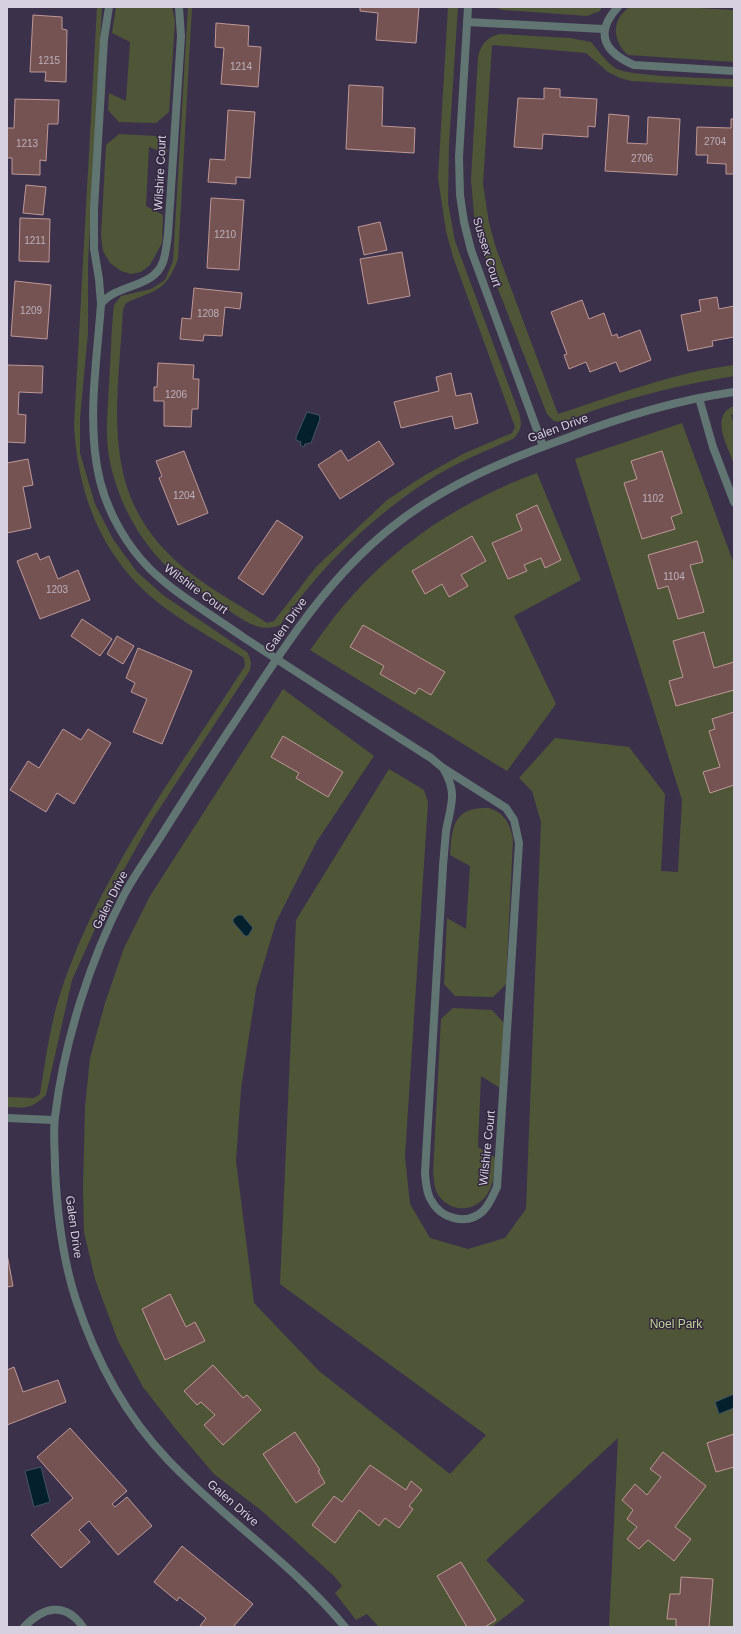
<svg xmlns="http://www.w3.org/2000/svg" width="741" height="1634" viewBox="0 0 741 1634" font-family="Arial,sans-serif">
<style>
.green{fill:#4e5637}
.water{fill:#04202d;stroke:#435563}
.building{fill:#745352;stroke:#be9897}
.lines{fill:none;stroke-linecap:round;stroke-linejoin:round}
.minor{stroke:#617573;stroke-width:8}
.tertiary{stroke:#617573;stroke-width:8}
.labels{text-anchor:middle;stroke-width:3;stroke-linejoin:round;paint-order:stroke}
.number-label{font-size:10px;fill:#beb1bc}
.street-label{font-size:12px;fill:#d6d0e0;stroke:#32273f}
.park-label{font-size:12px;fill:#c0d194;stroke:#32273f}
</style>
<rect width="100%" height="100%" fill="#3c314a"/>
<g class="green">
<path d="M97,7h5l-14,256v70l-8,85v35l15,51 18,35 24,33 26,23 85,58 3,9 -1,8 -98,150 -38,67 -42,93 -26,115c-14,14 -20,13 -39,12v-10l27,1 6,-4c5,-31 9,-62 18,-93 37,-121 119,-229 187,-335l-1,-8c-31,-20 -66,-38 -94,-62 -51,-45 -72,-104 -76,-170z"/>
<polygon points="116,7 172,7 175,21 169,112 156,123 119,122 108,110 109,93 126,101 130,42 112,33"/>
<path d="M188,7h4l-14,252c-13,34 -22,30 -52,44l-3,7c-6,105 -26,193 70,265 24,18 50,32 74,48l7,-2 42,-54 71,-67 38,-25 40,-22 47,-20 3,-6 -62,-170 -7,-26 -8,-53 10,-171h10l-9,137 -1,59 7,38 64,172c3,11 3,17 -6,26 -25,11 -52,22 -76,36 -63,39 -115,90 -157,150 -23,10 -43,-10 -62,-22 -17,-11 -35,-21 -50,-35 -31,-30 -51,-69 -59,-111 -4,-24 -1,-49 0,-73 2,-26 2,-53 5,-79l7,-9 30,-7 14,-9 8,-19z"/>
<polygon points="493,7 602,7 600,11 587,16 503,10"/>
<path d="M630,7h50l54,3v52l-106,-7c-16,-14 -17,-36 2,-48z"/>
<path d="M500,34l70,4 21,4c8,9 14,19 24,26 14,9 98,10 119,11v8l-103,-6 -11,-3 -12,-6 -22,-19 -94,-8 -9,139 6,39 7,25 62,166c59,-19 114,-41 176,-49v11c-48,8 -96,19 -142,35 -11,4 -26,13 -38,10l-7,-7 -65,-166 -8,-33 -3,-35 7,-123c3,-13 9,-20 22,-23z"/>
<polygon points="119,134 156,136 167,149 167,154 149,147 146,206 163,215 162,243 150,265 141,272 131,274 121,271 110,263 103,251 101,236 106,145"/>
<path d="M734,406v8l-3,1 3,9v40c-6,-17 -25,-49 0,-58z"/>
<polygon points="682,423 734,564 734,1627 609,1627 618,1438 486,1560 525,1601 492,1627 379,1627 367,1614 356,1620 335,1593 342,1586 334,1576 262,1511 214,1474 174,1427 143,1387 118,1341 95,1279 84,1232 83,1189 85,1107 90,1058 105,1003 124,948 150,896 283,689 374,756 317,841 276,922 256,989 241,1089 236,1161 254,1303 319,1371 450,1474 486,1435 280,1284 296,920 389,769 424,790 428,802 405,1156 410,1204 430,1238 468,1249 505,1238 526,1209 541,822 532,791 519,778 555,738 629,747 665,794 661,871 678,872 682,800 575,459"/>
<path d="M537,473l44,107 -67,36 42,88 -49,67 -197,-121c14,-19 27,-38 43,-55 50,-56 113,-96 184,-122z"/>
<path d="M489,808c15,5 21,15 24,31l-7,145 -13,13 -38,-1 -11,-12 3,-66 19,11 4,-63 -20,-11c2,-30 4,-48 39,-47z"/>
<path d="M453,1008l39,2 12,13 -4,65 -19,-12 -3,71 18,11c-1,11 -2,23 -7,33 -10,20 -36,24 -50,5 -5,-7 -5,-16 -6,-24l8,-153z"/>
</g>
<g class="water">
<polygon points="307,412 319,415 320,419 311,443 305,444 304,447 300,445 301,442 296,440 296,437"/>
<polygon points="238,915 242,915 253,928 248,936 245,936 233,922 233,919"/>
<polygon points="734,1394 734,1408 719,1414 715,1402"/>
<polygon points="41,1467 50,1502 34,1507 25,1471"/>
</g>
<g class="building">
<polygon points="360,7 419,7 416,43 376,40 378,13 360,11"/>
<polygon points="33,15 62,17 62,29 67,30 66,82 45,81 46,72 30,72"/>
<polygon points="216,23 249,26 248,46 261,47 258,87 221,84 224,48 215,47"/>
<polygon points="349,85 383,87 382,126 415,128 414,153 346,149"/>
<polygon points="544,88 560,89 560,97 597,99 595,127 588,126 588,137 543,134 542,149 514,147 518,98 544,99"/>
<polygon points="15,99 59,100 58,124 48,124 46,161 40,160 40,175 12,174 12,158 7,158 7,128 14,128"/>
<polygon points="228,110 255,112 250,178 236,177 236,184 208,182 210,159 225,160"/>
<polygon points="609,114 629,116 627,143 647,144 648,117 680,119 677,175 605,171"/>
<polygon points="731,119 734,119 734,174 726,174 726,164 707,163 708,155 696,155 697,127 731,128"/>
<polygon points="26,185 46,187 43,215 23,213"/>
<polygon points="211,198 244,200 239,270 207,268"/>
<polygon points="20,218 50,219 49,262 19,261"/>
<polygon points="380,222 387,250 364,255 358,227"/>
<polygon points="402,252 410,296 368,304 360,259"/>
<polygon points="15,281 51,285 47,339 11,336"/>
<polygon points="194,288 242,293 240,309 225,307 222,336 204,335 203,341 180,339 182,318 191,319"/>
<polygon points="717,297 719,309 734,306 734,337 712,341 713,346 688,351 681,315 701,311 699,300"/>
<polygon points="582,300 589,319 604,313 612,336 617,334 618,338 640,330 651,360 620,372 616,362 590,372 586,362 569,369 564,355 567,354 551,312"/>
<polygon points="158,363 194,365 193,379 199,379 198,409 192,409 191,427 164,426 164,401 154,401 154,387 157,387"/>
<polygon points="7,365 43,366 42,393 19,392 18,414 26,415 25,443 7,442"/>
<polygon points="451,373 456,396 471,393 478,423 455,429 452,416 401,428 394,402 439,391 436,377"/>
<polygon points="379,441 394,464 340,499 318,465 341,450 348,461"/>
<polygon points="184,451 208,513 178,525 159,478 162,476 156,461"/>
<polygon points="662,451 682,513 671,517 675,529 642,539 624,483 637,479 631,461"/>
<polygon points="28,459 33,485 23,487 31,528 7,533 7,463"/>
<polygon points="537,505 561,560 545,568 541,558 524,565 527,571 508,579 492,543 522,530 516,515"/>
<polygon points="277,520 303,537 263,595 238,578"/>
<polygon points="472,536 486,561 461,575 468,586 449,597 442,584 425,594 412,571"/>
<polygon points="697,541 703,562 690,565 704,612 678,619 668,586 658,589 648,555"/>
<polygon points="37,553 40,560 49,556 58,579 78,570 90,600 40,619 17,561"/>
<polygon points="82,619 112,639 100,656 71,636"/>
<polygon points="363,625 445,672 431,695 419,688 415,694 380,674 384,666 350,647"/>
<polygon points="704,632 714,668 734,662 734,690 676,706 669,681 683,677 673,641"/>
<polygon points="117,636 134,646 123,664 107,654"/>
<polygon points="138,648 192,671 162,744 133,732 147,699 131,692 135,683 126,678"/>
<polygon points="734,712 734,785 710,793 703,772 720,767 709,731 715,729 712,719"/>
<polygon points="63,729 81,740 88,729 111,743 74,804 57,793 46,812 10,790 28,761 39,768"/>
<polygon points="283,736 343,772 328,797 296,778 299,773 271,757"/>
<polygon points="7,1254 13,1286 7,1287"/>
<polygon points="170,1294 186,1327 195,1322 205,1341 165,1360 142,1309"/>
<polygon points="213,1365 243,1398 247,1395 261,1410 223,1445 204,1425 215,1415 201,1402 197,1405 184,1391"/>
<polygon points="14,1367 23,1392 58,1380 66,1402 7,1425 7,1370"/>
<polygon points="70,1428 127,1491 112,1504 115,1507 127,1497 152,1526 118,1555 89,1521 79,1530 90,1542 61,1568 31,1535 73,1498 37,1457"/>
<polygon points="295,1432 320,1470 318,1471 325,1483 296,1503 263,1454"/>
<polygon points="734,1434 734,1467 716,1472 707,1443"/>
<polygon points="663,1452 706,1486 675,1527 691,1539 674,1561 648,1540 639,1549 627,1539 637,1527 627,1519 633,1510 622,1500 635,1484 647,1495 661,1477 650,1469"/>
<polygon points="370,1465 406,1490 411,1481 422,1490 409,1506 413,1509 399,1528 385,1518 379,1526 359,1510 335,1543 312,1525 334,1496 342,1502"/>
<polygon points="182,1546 253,1604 233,1627 202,1627 200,1626 206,1618 179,1597 177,1601 154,1582"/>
<polygon points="461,1562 496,1620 485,1627 467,1627 437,1576"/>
<polygon points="681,1577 713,1579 709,1627 676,1627 676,1619 667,1619 670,1594 680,1594"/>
</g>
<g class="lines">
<g class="minor">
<path d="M109,7l-5,32 -10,170v40l5,30 2,25c16,-21 52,-15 62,-42 3,-9 4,-19 5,-28l13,-198 -2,-29"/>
<polyline points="468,7 459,157 460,195 464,222 471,250 543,446"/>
<path d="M618,7c-24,26 -14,45 16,58l100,6"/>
<polyline points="467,22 603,29"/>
<path d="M101,304c-4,57 -15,120 -1,177 8,32 27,65 50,88 28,27 62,46 93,68 62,41 125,81 188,121l12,10"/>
<polyline points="699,398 713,447 734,502"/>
<path d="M443,768l63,40 8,12 5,23 -22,344c-4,8 -7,17 -14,24 -16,15 -42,8 -52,-11 -5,-8 -5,-18 -6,-27l18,-307c1,-12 2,-24 3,-35 5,-27 12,-38 -3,-63z"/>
<polyline points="7,1118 54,1120"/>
<path d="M24,1627c19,-20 41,-26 59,0"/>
</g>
<path class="tertiary" d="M345,1627c-52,-63 -121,-108 -177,-167 -43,-45 -73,-102 -92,-160 -14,-43 -19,-87 -21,-132 0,-17 -2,-35 0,-51 9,-75 35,-158 70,-224 11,-20 24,-38 36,-57 24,-38 48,-76 73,-113 47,-71 91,-143 158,-196 51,-41 111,-66 172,-88 54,-21 112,-39 170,-47"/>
</g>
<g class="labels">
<g class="number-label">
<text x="49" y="64">1215</text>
<text x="241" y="70">1214</text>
<text x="715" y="145">2704</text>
<text x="27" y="147">1213</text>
<text x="642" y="162">2706</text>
<text x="225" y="238">1210</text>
<text x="35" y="244">1211</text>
<text x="31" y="314">1209</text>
<text x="208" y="317">1208</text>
<text x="176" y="398">1206</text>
<text x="184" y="499">1204</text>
<text x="653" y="502">1102</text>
<text x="674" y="580">1104</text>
<text x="57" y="593">1203</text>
</g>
<g class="street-label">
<text transform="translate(160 173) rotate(-87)" y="4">Wilshire Court</text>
<text transform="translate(487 252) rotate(73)" y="4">Sussex Court</text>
<text transform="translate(558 428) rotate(-20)" y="4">Galen Drive</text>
<text transform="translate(196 589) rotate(36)" y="4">Wilshire Court</text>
<text transform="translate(286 625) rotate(-55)" y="4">Galen Drive</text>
<text transform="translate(110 900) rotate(-63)" y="4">Galen Drive</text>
<text transform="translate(487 1148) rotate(-84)" y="4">Wilshire Court</text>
<text transform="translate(74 1227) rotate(82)" y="4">Galen Drive</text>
<text transform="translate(233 1503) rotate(41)" y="4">Galen Drive</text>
</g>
<g class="park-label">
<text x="676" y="1328">Noel Park</text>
</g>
</g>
<rect width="741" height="1634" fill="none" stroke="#d6d0e0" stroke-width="16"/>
</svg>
